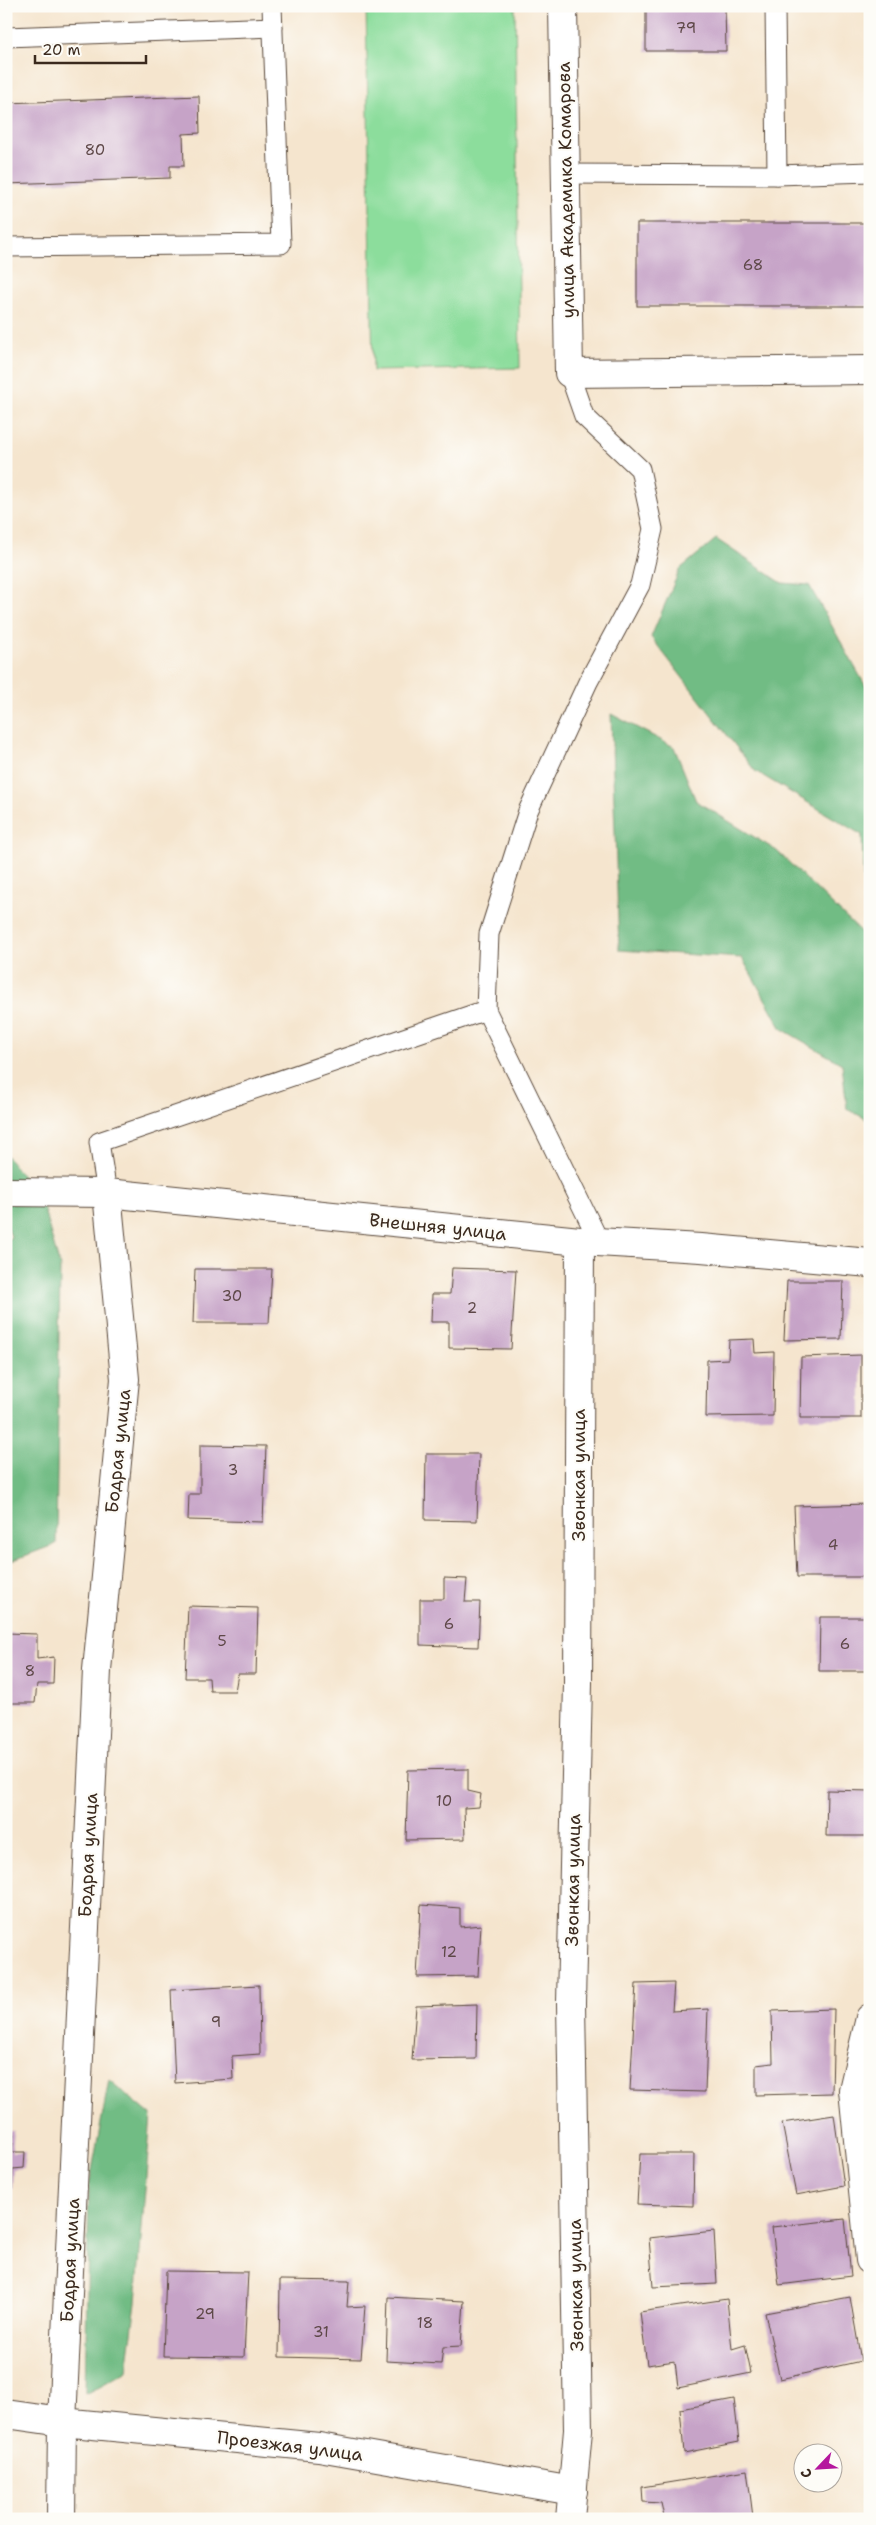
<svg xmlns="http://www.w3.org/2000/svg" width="876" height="2525" viewBox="0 0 876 2525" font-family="'Shantell Sans',sans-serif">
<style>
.green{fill:#8cdd9c;stroke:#64845d}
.forest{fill:#71bc84;stroke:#567351}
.building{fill:#c6a3c7}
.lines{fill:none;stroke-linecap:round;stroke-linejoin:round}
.service-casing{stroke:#574638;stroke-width:21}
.minor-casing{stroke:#574638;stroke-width:30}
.service{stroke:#fff;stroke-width:19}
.minor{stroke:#fff;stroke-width:28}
.labels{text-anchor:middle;stroke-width:4.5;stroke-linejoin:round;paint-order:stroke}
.number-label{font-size:15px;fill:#5e4848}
.street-label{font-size:18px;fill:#3b2a1e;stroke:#fdfcf7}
</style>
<rect width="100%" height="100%" fill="#fdfcf7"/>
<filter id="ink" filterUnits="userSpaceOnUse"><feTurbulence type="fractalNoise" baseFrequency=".02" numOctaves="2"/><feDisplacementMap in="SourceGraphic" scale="10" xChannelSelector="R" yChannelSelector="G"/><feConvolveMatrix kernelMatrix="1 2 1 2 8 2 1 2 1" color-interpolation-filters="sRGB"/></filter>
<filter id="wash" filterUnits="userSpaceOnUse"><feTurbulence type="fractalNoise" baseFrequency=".0096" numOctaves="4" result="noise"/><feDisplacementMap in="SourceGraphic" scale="20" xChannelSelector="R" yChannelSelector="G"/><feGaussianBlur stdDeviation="1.12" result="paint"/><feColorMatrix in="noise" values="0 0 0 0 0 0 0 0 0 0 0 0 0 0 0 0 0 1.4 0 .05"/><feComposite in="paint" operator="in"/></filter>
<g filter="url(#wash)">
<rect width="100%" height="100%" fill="#f5e5ce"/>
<polygon class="green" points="366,6 515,6 520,368 373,371"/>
<g class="forest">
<polygon points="716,539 782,583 809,585 870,694 870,911 864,907 862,835 755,771 651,637 680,569"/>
<polygon points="611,714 674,747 696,801 777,851 870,941 870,1121 847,1109 842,1064 782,1029 742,958 619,950"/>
<polygon points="6,1155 41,1199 60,1267 56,1544 6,1563 6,1241 11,1237 6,1222"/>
<polygon points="109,2080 151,2115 136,2302 127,2371 85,2394 89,2186"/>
</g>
<g id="blocks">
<g class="building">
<polygon points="646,6 725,6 726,51 646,51"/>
<polygon points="199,96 200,133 183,134 184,166 170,166 170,178 6,184 6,103"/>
<rect x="637" y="223" width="233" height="83"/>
<polygon points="452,1268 516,1270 511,1349 449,1348 449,1322 431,1322 432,1294 450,1294"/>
<polygon points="195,1269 272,1269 269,1323 193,1323"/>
<polygon points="787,1281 843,1281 841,1339 784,1340"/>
<polygon points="754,1339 755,1353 774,1352 773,1416 706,1417 707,1360 728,1359 729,1340"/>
<polygon points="861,1355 861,1418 800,1418 801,1357"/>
<polygon points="200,1445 266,1446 263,1522 188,1520 189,1494 200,1494"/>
<polygon points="426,1454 479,1454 477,1521 425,1520"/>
<polygon points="868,1504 870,1561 867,1561 866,1577 797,1577 794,1506"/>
<polygon points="444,1578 467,1579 465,1602 480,1602 478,1647 420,1645 420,1599 444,1599"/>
<polygon points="188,1606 258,1608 256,1674 238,1674 235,1691 210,1691 209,1678 185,1678"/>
<polygon points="820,1617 870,1617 870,1671 819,1671"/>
<polygon points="6,1633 37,1634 37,1659 54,1657 53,1684 37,1684 35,1703 6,1703"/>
<polygon points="468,1769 468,1791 481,1794 479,1807 464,1808 465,1839 406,1840 408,1770"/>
<polygon points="827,1790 870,1791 870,1836 826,1836"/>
<polygon points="421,1905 460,1908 460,1927 481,1925 478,1976 417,1977"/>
<polygon points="674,1983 672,2011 708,2009 705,2092 630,2090 636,1984"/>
<polygon points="259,1985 260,2054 232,2056 233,2079 175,2083 171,1990"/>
<polygon points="477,2004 476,2059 412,2060 416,2006"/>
<polygon points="834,2009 832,2093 756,2095 756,2065 773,2063 772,2011"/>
<polygon points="834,2115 844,2186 796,2195 782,2123"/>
<polygon points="6,2131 14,2131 12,2152 25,2152 24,2168 13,2169 12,2189 6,2189"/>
<polygon points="640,2154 694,2154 693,2206 637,2204"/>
<polygon points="845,2219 851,2276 779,2285 772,2227"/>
<polygon points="714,2231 717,2284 653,2287 649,2238"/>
<polygon points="166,2271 248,2272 244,2357 163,2356"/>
<polygon points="280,2280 349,2281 347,2307 365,2306 361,2359 279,2357"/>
<polygon points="388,2297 464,2301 461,2346 443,2347 441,2364 386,2361"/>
<polygon points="850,2297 861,2361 780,2379 765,2313"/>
<polygon points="727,2299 732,2349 745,2345 751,2373 678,2388 675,2361 647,2365 640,2312"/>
<polygon points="734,2399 739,2442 684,2453 680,2409"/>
<polygon points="747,2470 753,2517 664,2517 661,2503 643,2502 642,2487"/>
</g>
</g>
</g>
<g filter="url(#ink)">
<use href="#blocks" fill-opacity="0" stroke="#574638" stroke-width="1"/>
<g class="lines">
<defs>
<g id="service">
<polyline points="775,6 777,175"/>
<polyline points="6,37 273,27"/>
<polyline points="565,174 777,175 870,172"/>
<polyline points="6,247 281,244 272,6"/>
<polyline points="486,1010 600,1243"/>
<polyline points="107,1193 99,1142 486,1010 489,934 528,811 588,682 640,585 653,529 640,469 584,416 569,373"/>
</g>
<g id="minor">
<polyline points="563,6 569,373 870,370"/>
<polyline points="6,1192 107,1193 580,1241 701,1248 870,1263"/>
<polyline points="870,2018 853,2090 870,2260"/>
<polyline points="6,2414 62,2422 319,2447 573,2491"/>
<polyline points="61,2519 62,2422 97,1670 125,1379 107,1193"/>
<polyline points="570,2519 578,2430 571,2003 578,1683 580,1241"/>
</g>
</defs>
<use href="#service" class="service-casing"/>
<use href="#minor" class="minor-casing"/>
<use href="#service" class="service"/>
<use href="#minor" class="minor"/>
</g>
</g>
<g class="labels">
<g class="number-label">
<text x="686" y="33">79</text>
<text x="95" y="155">80</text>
<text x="753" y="270">68</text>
<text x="232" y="1301">30</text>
<text x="472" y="1313">2</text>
<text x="233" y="1475">3</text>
<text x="833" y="1550">4</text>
<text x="449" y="1629">6</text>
<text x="222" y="1646">5</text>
<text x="845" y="1649">6</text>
<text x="30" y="1676">8</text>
<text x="444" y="1806">10</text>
<text x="449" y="1957">12</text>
<text x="216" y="2027">9</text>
<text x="205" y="2319">29</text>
<text x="425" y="2328">18</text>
<text x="321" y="2337">31</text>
</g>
<g class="street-label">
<text transform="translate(566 190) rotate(-91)" y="6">улица Академика Комарова</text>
<text transform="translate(438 1227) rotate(6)" y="6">Внешняя улица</text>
<text transform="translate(118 1451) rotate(-84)" y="6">Бодрая улица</text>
<text transform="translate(579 1475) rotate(-90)" y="6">Звонкая улица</text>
<text transform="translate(88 1855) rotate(-87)" y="6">Бодрая улица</text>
<text transform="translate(573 1880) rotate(-89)" y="6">Звонкая улица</text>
<text transform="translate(70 2260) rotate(-87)" y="6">Бодрая улица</text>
<text transform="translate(576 2285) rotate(-91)" y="6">Звонкая улица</text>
<text transform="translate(290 2446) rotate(7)" y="6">Проезжая улица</text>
</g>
</g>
<rect width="876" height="2525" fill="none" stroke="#fdfcf7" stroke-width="25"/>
<g transform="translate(818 2468) rotate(245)"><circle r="24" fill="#fdfcf7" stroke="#afa8a0"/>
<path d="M0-4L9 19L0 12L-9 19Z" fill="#b5179e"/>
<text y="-8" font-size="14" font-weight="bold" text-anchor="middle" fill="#3b2a1e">С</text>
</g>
<path d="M35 55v8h111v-8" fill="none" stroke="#3b2a1e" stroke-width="2.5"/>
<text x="42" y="55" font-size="15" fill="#3b2a1e" stroke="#fdfcf7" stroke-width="4" paint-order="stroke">20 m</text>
</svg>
